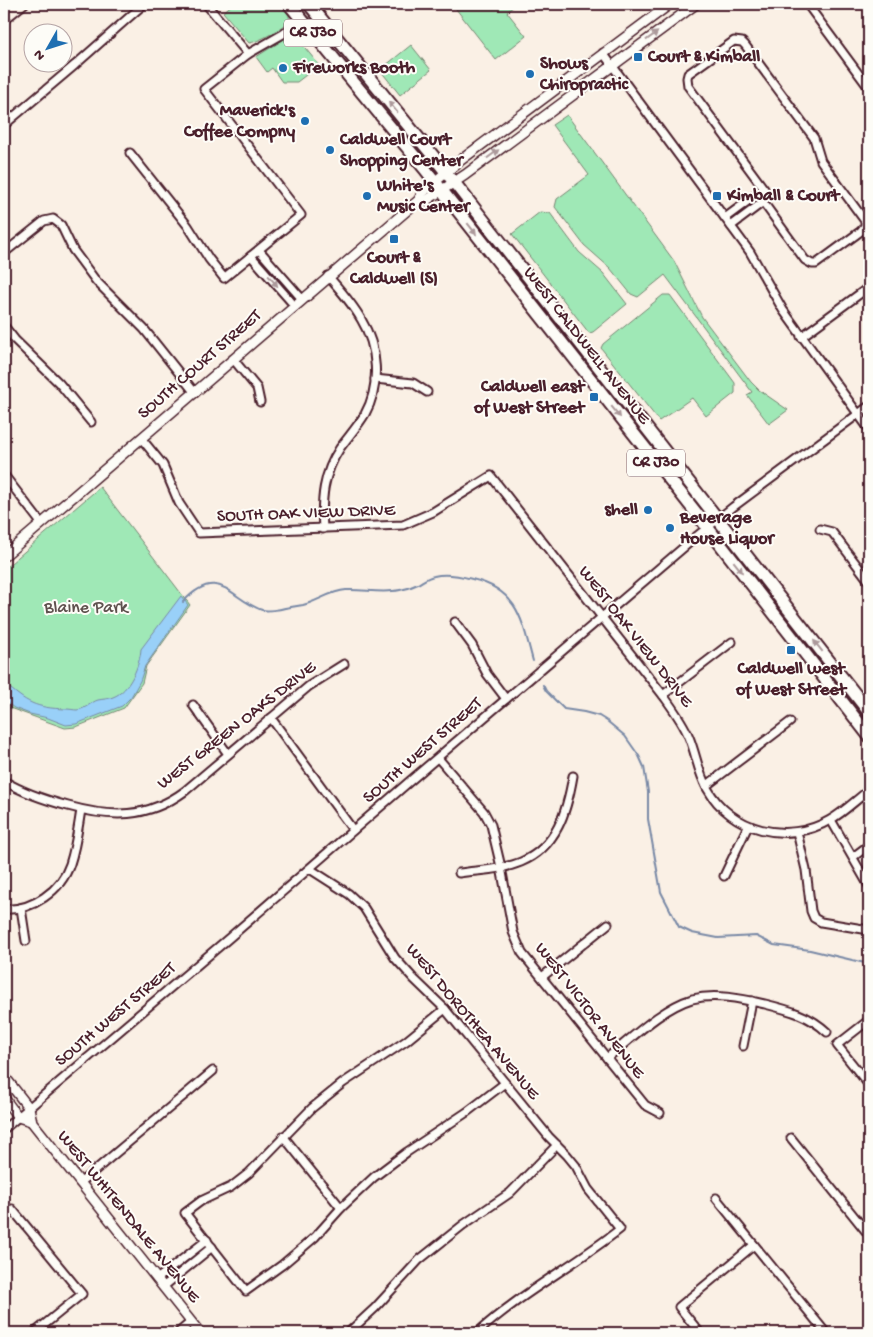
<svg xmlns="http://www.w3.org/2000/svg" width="873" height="1337" font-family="'Gochi Hand',sans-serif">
<rect width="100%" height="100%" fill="#faf0e5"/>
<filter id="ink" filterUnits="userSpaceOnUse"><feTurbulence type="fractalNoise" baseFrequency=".02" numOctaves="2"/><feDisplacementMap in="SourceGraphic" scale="10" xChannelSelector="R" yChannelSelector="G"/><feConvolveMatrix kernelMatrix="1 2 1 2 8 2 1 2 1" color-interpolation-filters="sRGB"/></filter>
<g filter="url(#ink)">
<!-- green -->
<g fill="#9fe8b6" stroke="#748470">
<path d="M233 4H279C283 8 291 14 289 20 287 27 256 43 249 43L223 12Z"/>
<path d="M462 4H516L507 12 526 36 496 60 456 9Z"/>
<path d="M297 31 303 38 301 43 319 65 297 82H282L272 68 267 72 256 57Z"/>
<path d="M411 45 431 70 400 95 380 70Z"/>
<path d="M567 115 674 261 702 317 751 382 759 390 788 410 769 424 747 395 752 392 665 275 638 297 631 294 610 268 584 245 555 207 557 199 589 175 552 125Z"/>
<path d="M540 212 550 213 579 252 603 273 627 304 593 332 589 333 512 234Z"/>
<path d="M663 295H670L735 383V393L706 416 692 398 659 421 601 348 603 344Z"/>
<path d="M100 487 190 605 146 666 142 683 124 708 76 727 65 728 4 706V569Z"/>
</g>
<!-- water -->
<path fill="#99d0f8" stroke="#7989a6" d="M181 596 188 605 145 666 140 681 131 697 122 706 76 724 66 725 48 718 30 714 14 708 4 701V683C27 703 35 708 66 709 70 709 74 710 77 710 86 709 91 702 98 700 103 699 109 699 113 697 130 691 140 664 141 649Z"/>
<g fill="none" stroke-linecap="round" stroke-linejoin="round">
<!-- stream -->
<g stroke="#7989a6" stroke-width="2">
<path d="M183 602C219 564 230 599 262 610 267 611 279 610 285 608 291 607 297 606 303 605 318 601 331 591 346 590 364 589 382 594 400 590 406 589 412 587 418 584 423 581 428 577 434 576 446 573 461 576 472 579 519 590 522 621 533 661"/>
<path d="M543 685 546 691 564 709 584 712 599 716 607 721 625 736 639 756 644 767 648 792V819L661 892 679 927 692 933 718 938 756 936 774 945 810 950 869 964"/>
</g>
<defs>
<g id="minor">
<path d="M206 4 248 54"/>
<path d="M807 4 869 88"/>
<path d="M734 41 742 42 745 45 814 138 821 161 865 221V226L861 231 816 264H812L805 260 763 202 764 189 688 86 687 78 688 74Z"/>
<path d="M603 53 750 252 783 310 869 429"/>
<path d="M4 125 75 65 144 4"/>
<path d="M130 153 188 226 209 259 224 278 301 215 204 89 248 54 283 34 302 20"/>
<path d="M725 218 764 189"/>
<path d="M731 226 763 202"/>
<path d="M259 250 302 299"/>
<path d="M4 253 44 221 53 219 61 225 73 250 96 281 144 329 195 393"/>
<path d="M251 256 294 305"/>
<path d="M4 326 15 340 59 383 91 422"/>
<path d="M801 337 869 287"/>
<path d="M233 359 257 388 260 402"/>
<path d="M375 379 413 383 427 392"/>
<path d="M141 438 163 465 179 503 199 533 403 525 433 512 491 476 663 695C673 709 683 722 689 737 696 754 698 772 707 788 731 831 787 845 830 820 844 812 856 800 869 790"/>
<path d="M4 475 41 523"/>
<path d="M323 529C321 499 323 474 340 448 348 437 358 426 365 414 381 385 378 347 361 319 352 303 340 290 328 276"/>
<path d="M820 529 832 532 869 581"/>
<path d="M455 622 472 645 487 674 506 699"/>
<path d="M663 695 732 642"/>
<path d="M193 705 228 754"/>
<path d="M271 718 353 830"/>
<path d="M438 758 484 812 491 825 501 867 513 932 522 953 645 1105 660 1113"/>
<path d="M4 781C24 793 45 800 68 806 111 818 147 819 185 791L309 686 344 664"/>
<path d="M706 786 790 722"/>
<path d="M831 820 869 886"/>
<path d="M797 832 806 870 811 911 814 918 821 922 869 930"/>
<path d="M853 857 869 845"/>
<path d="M310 869 349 894 364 908 395 958 414 979 445 1009 549 1137 567 1155 576 1166 588 1189 620 1229C573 1266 521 1293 477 1333"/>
<path d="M459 873C479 870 502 870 521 862 557 847 567 811 573 776"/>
<path d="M724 876 748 826"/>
<path d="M21 908 26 941"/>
<path d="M4 909C32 911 61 891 70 864 76 846 78 828 81 810"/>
<path d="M542 977 608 924"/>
<path d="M445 1009 406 1041 343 1083 312 1108 249 1173 231 1187 201 1201 185 1213 246 1291 282 1265 315 1237 341 1208 374 1177 407 1152 467 1112 505 1083"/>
<path d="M869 1020 837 1045 869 1085"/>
<path d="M743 1046 752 1001"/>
<path d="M607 1058C632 1038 662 1008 692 999 716 993 742 999 765 1004 789 1010 809 1015 827 1032"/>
<path d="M4 1129 229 938 410 781 697 536 733 507 869 406"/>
<path d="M283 1136 341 1208"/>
<path d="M791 1138 869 1235"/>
<path d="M80 1183 213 1071"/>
<path d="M716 1198 826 1333"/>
<path d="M12 1209 82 1294 34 1333"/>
<path d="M157 1279 207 1240"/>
<path d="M163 1287 212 1247"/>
<path d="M178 1333 191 1322"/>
<path d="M348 1333 375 1308 419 1260 463 1225 510 1193 557 1145"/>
<path d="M700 1333 679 1307 754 1245"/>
</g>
<g id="tertiary">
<path d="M419 200H427L465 175 696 4"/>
<path d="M4 556 419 200 422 193 457 163 670 4"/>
<path d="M4 1076 29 1108 32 1122 200 1333"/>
<path d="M4 1098 18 1117 31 1121"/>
</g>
<g id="primary">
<path d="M289 4 425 169 697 514 869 736"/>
<path d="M309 4 438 162 869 712"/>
</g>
</defs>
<!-- minor casing -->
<use href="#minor" stroke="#4a1f2b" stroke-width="11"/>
<!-- tertiary casing -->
<use href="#tertiary" stroke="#4a1f2b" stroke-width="12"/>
<!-- primary casing -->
<use href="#primary" stroke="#4a1f2b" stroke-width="15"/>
<!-- minor -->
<use href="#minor" stroke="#fdfcf7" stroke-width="7"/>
<!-- tertiary -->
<use href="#tertiary" stroke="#fdfcf7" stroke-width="9"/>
<!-- primary -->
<use href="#primary" stroke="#fdfcf7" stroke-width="11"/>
<!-- rail -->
<path stroke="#4a1f2b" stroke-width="2" d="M4 26 31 4"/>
</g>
<!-- one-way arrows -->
<defs><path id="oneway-solid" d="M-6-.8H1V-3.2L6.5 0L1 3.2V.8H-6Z" transform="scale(1.25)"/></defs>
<g fill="#ac999b">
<use href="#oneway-solid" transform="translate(652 36) rotate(-36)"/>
<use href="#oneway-solid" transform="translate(393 107) rotate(-129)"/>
<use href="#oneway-solid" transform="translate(493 154) rotate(-36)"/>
<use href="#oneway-solid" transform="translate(472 229) rotate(52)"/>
<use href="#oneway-solid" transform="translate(273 281) rotate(49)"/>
<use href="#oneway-solid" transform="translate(616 412) rotate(51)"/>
<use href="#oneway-solid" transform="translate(738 567) rotate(52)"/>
<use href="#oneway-solid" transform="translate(818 646) rotate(-128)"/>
</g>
</g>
<!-- markers -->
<g fill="#1f6fb2" stroke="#fdfcf7" stroke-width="2">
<rect x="633" y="52" width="10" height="10" rx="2.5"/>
<circle cx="283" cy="68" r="5"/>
<circle cx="530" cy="74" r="5"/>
<circle cx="305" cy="121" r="5"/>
<circle cx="330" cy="150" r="5"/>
<circle cx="367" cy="196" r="5"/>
<rect x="712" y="191" width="10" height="10" rx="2.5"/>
<rect x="389" y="234" width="10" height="10" rx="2.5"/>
<rect x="589" y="392" width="10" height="10" rx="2.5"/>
<circle cx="648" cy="510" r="5"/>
<circle cx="670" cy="528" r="5"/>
<rect x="786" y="645" width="10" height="10" rx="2.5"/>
</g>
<g text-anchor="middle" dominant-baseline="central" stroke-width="4" stroke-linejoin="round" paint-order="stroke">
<!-- shield labels -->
<g fill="#fdfcf7" stroke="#806168" stroke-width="1">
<rect x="284" y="19.5" width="58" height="27" rx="4"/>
<rect x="627" y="449.5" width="58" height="27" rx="4"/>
</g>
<g font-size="16" font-weight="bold" fill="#4a1f2b">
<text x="313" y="33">CR J30</text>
<text x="656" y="463">CR J30</text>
</g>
<!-- poi labels -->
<g font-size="18" font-weight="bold" fill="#4a1f2b" stroke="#fdfcf7" text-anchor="start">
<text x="648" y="57">Court &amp; Kimball</text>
<text x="540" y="64">Shows<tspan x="540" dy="21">Chiropractic</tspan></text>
<text x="293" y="68">Fireworks Booth</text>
<text x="295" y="111" text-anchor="end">Maverick's<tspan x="295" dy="21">Coffee Compny</tspan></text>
<text x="340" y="140">Caldwell Court<tspan x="340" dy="21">Shopping Center</tspan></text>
<text x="377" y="186">White's<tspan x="377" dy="21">Music Center</tspan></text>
<text x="727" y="196">Kimball &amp; Court</text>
<text x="394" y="258" text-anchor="middle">Court &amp;<tspan x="394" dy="21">Caldwell (S)</tspan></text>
<text x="584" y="387" text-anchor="end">Caldwell east<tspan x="584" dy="21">of West Street</tspan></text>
<text x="638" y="510" text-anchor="end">shell</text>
<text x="680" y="518">Beverage<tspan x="680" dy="21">House Liquor</tspan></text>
<text x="791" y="669" text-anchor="middle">Caldwell west<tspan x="791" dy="21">of West Street</tspan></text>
</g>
<!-- street labels -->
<g font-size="18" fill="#4a1f2b" stroke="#fdfcf7">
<text transform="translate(586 346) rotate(52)">WEST CALDWELL AVENUE</text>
<text transform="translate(200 365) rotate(-41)">SOUTH COURT STREET</text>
<text transform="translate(306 514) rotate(-2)">SOUTH OAK VIEW DRIVE</text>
<text transform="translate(635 637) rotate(52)">WEST OAK VIEW DRIVE</text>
<text transform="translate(237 726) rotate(-38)">WEST GREEN OAKS DRIVE</text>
<text transform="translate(423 751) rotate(-41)">SOUTH WEST STREET</text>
<text transform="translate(589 1011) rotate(52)">WEST VICTOR AVENUE</text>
<text transform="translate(116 1015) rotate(-40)">SOUTH WEST STREET</text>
<text transform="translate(472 1022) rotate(50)">WEST DOROTHEA AVENUE</text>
<text transform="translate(128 1217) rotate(51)">WEST WHITENDALE AVENUE</text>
</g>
<!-- park labels -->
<g font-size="18" fill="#5f514e" stroke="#fdfcf7">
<text x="86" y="608">Blaine Park</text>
</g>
</g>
<!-- margin -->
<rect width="873" height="1337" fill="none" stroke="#fdfcf7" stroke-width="20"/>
<rect x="10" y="10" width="853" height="1317" fill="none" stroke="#4a1f2b" stroke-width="2" filter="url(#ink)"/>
<!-- north arrow -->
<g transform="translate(48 48) rotate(231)"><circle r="24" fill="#fdfcf7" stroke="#b5a4a5"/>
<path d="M0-4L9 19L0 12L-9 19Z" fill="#1f6fb2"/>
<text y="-8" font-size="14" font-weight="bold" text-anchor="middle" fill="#4a1f2b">N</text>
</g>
</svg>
